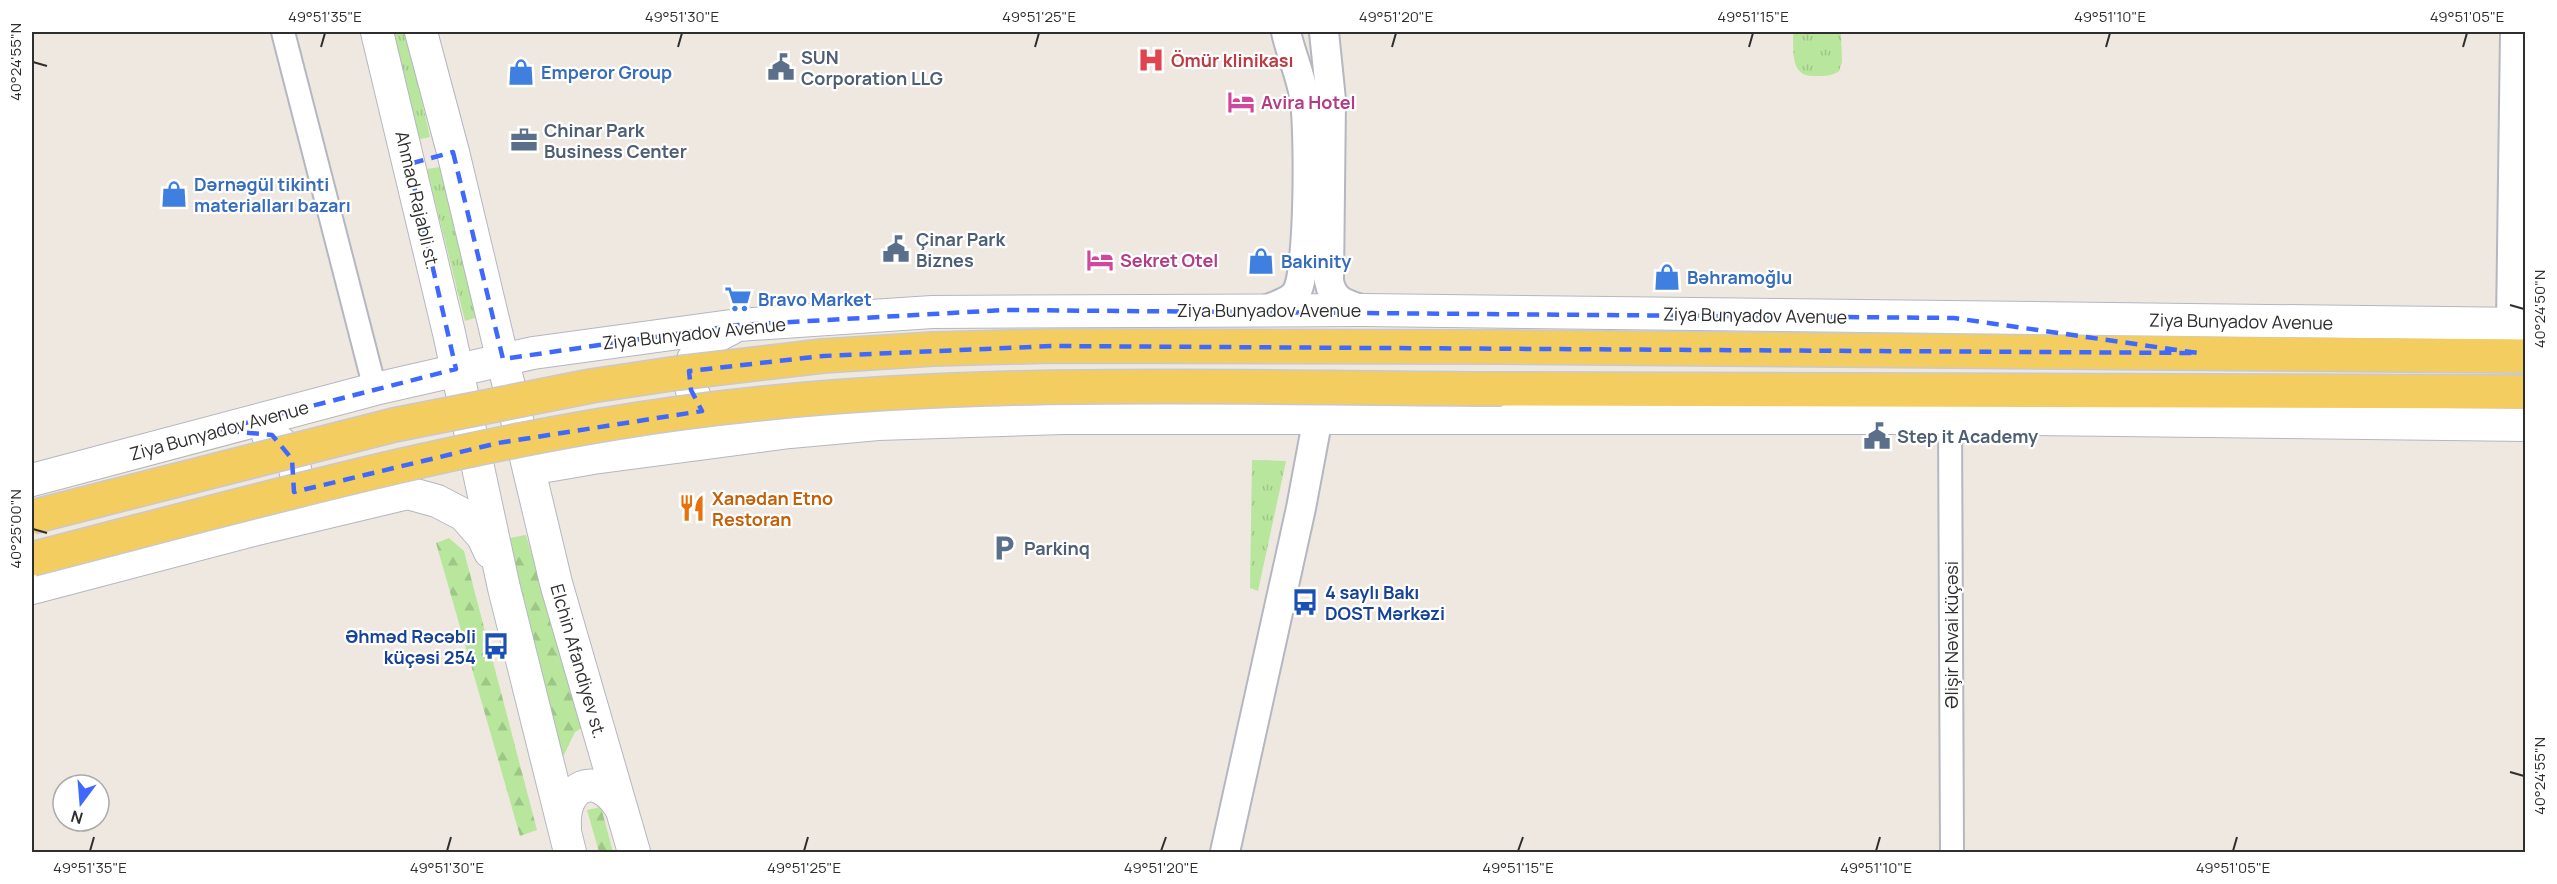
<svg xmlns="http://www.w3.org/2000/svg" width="2557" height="884" font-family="Manrope,sans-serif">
<defs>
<pattern id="grass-tufts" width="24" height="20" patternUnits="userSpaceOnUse" patternTransform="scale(1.5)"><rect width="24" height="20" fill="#b8e69c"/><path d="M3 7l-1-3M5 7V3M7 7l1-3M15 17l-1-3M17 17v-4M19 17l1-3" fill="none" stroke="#9ec687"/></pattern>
<pattern id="forest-firs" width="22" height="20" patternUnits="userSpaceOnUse" patternTransform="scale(1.5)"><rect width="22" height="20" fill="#b8e69c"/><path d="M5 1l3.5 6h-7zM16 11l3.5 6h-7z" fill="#9ec687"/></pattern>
</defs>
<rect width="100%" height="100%" fill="#efe8e0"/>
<!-- grass -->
<g fill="url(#grass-tufts)">
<path d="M391 32H406L430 137 416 140Z"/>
<path d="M1793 32H1841L1842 62 1839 71C1832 76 1825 76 1816 76 1789 78 1794 50 1793 32Z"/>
<path d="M440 167 478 317 465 321 427 169Z"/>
<path d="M1252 460 1286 461 1258 591 1250 588Z"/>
</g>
<!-- forest -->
<g fill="url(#forest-firs)">
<path d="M526 535 584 727 575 732 562 759 509 538Z"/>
<path d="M449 538 464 551 537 830 520 836 436 543Z"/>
<path d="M601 807 613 852H599L587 810Z"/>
</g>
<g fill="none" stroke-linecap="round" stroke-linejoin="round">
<defs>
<g id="minor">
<path d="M283 32 375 389"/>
<path d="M1950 418 1952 852"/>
</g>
<g id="tertiary">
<path d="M1324 32 1331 100 1329 281C1333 302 1346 304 1364 310"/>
<path d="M1265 310C1275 306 1290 302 1296 293 1310 274 1309 130 1305 102 1302 78 1291 55 1286 32"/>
<path d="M2511 324 2515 32"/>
<path d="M1225 852 1301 508 1318 417"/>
</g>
<g id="secondary">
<path d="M377 32 449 333 504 588 570 852"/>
<path d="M421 32 453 152 556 583 634 852"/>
<path d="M721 425C695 410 677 375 700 349 708 339 721 334 732 328"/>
<path d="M268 435C287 442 300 468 295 488 293 498 285 505 279 512"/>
<path d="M529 469 593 458 790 432 878 424 1063 418H1950L2526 425"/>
<path d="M32 480 375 389 533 353 738 325 932 312 1364 310 2526 324"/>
<path d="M32 588 253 530 408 493 437 501 464 515 483 537 490 552"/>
<path d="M565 828C562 785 596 769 620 807"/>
</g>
<g id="primary">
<path d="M1501 347 2526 356"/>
<path d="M1502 389 2526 392"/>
</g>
</defs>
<!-- minor casing -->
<use href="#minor" stroke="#b4b7c1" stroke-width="26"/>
<!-- tertiary casing -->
<use href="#tertiary" stroke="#b4b7c1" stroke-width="32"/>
<!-- secondary casing -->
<use href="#secondary" stroke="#b4b7c1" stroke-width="34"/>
<!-- primary casing -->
<use href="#primary" stroke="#c9c9c9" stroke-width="36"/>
<!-- minor -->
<use href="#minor" stroke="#fff" stroke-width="22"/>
<!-- tertiary -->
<use href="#tertiary" stroke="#fff" stroke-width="28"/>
<!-- secondary -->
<use href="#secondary" stroke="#fff" stroke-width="32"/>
<!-- primary -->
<use href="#primary" stroke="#f4cd60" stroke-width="33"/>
<defs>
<g id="primary-bridge">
<path d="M32 517 394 425 591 386 678 373 823 356 933 349 1052 346 1501 347"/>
<path d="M32 559C246 504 460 443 680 413 952 376 1229 388 1502 389"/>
</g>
</defs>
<!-- primary-bridge casing -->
<use href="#primary-bridge" stroke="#c9c9c9" stroke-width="36" stroke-linecap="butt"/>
<!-- primary-bridge -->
<use href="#primary-bridge" stroke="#f4cd60" stroke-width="33"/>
</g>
<!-- marked area -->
<path fill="none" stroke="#3f68fe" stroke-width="4.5" stroke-dasharray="12 8" stroke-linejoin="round" d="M453 152 503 359 738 325 1005 310 1954 318 2198 353 1052 346 823 356 689 371 691 390 702 411 498 443 294 492 292 459 272 435 218 430 456 369 409 164Z"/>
<!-- ticks -->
<path fill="none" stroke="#2e2e2e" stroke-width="2" d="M321 47 325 33M678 47 682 33M1035 47 1039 33M1392 47 1396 33M1749 47 1753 33M2106 47 2110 33M2463 47 2467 33M33 62 47 66M2510 305 2524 309M33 529 47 533M2510 772 2524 776M90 851 94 837M447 851 451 837M804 851 808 837M1161 851 1166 837M1518 851 1523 837M1876 851 1880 837M2233 851 2237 837"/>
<!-- icons -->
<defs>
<symbol id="hospital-bare" viewBox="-9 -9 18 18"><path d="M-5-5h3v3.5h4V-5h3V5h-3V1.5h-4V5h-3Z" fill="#e0444e" stroke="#fff" stroke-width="2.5" paint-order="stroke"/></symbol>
<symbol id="civic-bare" viewBox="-9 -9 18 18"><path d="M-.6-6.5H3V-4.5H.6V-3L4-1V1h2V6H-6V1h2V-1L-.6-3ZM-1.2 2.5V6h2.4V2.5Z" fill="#5c6f8a" stroke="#fff" stroke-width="2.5" paint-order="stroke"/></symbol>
<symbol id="shop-bare" viewBox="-9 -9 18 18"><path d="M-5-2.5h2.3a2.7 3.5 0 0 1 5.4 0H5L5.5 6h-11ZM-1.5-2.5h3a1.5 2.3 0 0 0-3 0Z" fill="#3f7fe0" stroke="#fff" stroke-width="2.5" paint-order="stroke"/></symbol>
<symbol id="hotel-bare" viewBox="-9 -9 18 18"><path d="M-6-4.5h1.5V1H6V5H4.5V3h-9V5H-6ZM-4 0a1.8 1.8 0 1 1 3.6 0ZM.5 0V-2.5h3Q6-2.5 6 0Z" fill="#d1479c" stroke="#fff" stroke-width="2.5" paint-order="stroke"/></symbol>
<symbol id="office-bare" viewBox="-9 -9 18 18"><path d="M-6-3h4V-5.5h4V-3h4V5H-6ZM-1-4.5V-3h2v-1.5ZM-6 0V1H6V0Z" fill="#5c6f8a" stroke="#fff" stroke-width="2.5" paint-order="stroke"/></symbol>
<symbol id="supermarket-bare" viewBox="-9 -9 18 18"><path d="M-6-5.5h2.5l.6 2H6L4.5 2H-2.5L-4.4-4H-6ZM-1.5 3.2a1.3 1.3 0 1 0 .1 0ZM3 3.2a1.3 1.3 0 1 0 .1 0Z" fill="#3f7fe0" stroke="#fff" stroke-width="2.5" paint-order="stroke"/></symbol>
<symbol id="restaurant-bare" viewBox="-9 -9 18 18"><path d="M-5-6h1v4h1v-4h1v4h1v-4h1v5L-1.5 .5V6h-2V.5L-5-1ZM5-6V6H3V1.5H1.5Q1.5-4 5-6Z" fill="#e8710a" stroke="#fff" stroke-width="2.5" paint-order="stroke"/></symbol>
<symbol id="parking-bare" viewBox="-9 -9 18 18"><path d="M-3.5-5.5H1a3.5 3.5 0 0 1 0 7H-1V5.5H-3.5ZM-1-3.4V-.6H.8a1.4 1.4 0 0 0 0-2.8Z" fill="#5c6f8a" stroke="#fff" stroke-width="2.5" paint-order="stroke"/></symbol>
<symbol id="bus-bare" viewBox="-9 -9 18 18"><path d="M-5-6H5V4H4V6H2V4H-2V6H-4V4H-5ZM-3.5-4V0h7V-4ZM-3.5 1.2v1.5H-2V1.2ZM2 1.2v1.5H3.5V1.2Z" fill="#1a4fb4" stroke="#fff" stroke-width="2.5" paint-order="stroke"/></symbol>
</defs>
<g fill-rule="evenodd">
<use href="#hospital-bare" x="1132" y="41" width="38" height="38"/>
<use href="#civic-bare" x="762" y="48" width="38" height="38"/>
<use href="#shop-bare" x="502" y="53" width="38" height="38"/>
<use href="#hotel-bare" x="1222" y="83" width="38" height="38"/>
<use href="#office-bare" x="505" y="121" width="38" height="38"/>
<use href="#shop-bare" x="155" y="175" width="38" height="38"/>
<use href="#civic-bare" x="877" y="230" width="38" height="38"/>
<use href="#hotel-bare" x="1081" y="241" width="38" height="38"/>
<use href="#shop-bare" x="1242" y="242" width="38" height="38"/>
<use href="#shop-bare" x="1648" y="258" width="38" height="38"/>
<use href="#supermarket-bare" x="719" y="280" width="38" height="38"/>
<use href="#civic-bare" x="1858" y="417" width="38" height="38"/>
<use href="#restaurant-bare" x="673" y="489" width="38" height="38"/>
<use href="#parking-bare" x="985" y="529" width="38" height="38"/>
<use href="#bus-bare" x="1286" y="583" width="38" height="38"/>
<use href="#bus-bare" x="477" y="627" width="38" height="38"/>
</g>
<g text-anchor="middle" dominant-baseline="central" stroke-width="4.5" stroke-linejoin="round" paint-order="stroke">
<!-- service labels -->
<g font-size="18" font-weight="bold" fill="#4e5e75" stroke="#fff" text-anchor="start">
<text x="801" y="57">SUN<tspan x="801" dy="21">Corporation LLG</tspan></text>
<text x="544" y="130">Chinar Park<tspan x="544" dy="21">Business Center</tspan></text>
<text x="916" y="239">Çinar Park<tspan x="916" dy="21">Biznes</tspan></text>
<text x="1897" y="436">Step it Academy</text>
<text x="1024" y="548">Parkinq</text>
</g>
<!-- health labels -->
<g font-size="18" font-weight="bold" fill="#be3a42" stroke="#fff" text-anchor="start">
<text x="1171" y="60">Ömür klinikası</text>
</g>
<!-- shop labels -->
<g font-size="18" font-weight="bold" fill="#366cbe" stroke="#fff" text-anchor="start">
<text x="541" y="72">Emperor Group</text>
<text x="194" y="184">Dərnəgül tikinti<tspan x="194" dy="21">materialları bazarı</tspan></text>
<text x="1281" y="261">Bakinity</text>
<text x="1687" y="277">Bəhramoğlu</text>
<text x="758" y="299">Bravo Market</text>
</g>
<!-- hotel labels -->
<g font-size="18" font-weight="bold" fill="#b23c85" stroke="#fff" text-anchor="start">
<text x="1261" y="102">Avira Hotel</text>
<text x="1120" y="260">Sekret Otel</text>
</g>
<!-- street labels -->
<g font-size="18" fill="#2e2e2e" stroke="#fff">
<text transform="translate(418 200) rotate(77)">Ahmad Rajabli st.</text>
<text x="1269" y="310">Ziya Bunyadov Avenue</text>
<text transform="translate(1755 315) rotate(1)">Ziya Bunyadov Avenue</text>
<text transform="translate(2241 321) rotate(1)">Ziya Bunyadov Avenue</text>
<text transform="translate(694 333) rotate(-6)">Ziya Bunyadov Avenue</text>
<text transform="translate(219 430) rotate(-15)">Ziya Bunyadov Avenue</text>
<text transform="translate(1951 635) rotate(-90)">Əlişir Nəvai küçəsi</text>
<text transform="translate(579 661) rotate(74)">Elchin Afandiyev st.</text>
</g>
<!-- food labels -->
<g font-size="18" font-weight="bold" fill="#c56008" stroke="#fff" text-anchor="start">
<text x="712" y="498">Xanədan Etno<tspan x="712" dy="21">Restoran</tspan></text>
</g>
<!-- transit labels -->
<g font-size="18" font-weight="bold" fill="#164399" stroke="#fff" text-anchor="start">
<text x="1325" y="592">4 saylı Bakı<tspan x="1325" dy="21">DOST Mərkəzi</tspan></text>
<text x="476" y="636" text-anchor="end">Əhməd Rəcəbli<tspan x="476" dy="21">küçəsi 254</tspan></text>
</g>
</g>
<!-- border -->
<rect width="2557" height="884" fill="none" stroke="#ffffff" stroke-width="66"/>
<!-- north arrow -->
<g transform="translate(81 803) rotate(196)"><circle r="28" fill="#ffffff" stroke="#ababab" stroke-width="1.5"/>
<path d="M0-4.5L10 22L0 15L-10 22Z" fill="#3f68fe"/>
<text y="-9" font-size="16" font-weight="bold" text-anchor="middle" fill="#2e2e2e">N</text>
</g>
<rect x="33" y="33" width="2491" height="818" fill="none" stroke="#2e2e2e" stroke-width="2"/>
<g font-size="15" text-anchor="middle" fill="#2e2e2e">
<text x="325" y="22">49°51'35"E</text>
<text x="682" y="22">49°51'30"E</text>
<text x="1039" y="22">49°51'25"E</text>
<text x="1396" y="22">49°51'20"E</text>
<text x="1753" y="22">49°51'15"E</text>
<text x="2110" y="22">49°51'10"E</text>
<text x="2467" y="22">49°51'05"E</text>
<text transform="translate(16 62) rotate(-90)" y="5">40°24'55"N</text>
<text transform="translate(2540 309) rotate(-90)" y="5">40°24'50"N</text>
<text transform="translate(16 529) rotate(-90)" y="5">40°25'00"N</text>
<text transform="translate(2540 776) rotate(-90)" y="5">40°24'55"N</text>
<text x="90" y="873">49°51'35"E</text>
<text x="447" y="873">49°51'30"E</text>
<text x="804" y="873">49°51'25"E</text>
<text x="1161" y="873">49°51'20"E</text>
<text x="1518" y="873">49°51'15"E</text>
<text x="1876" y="873">49°51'10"E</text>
<text x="2233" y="873">49°51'05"E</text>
</g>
</svg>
